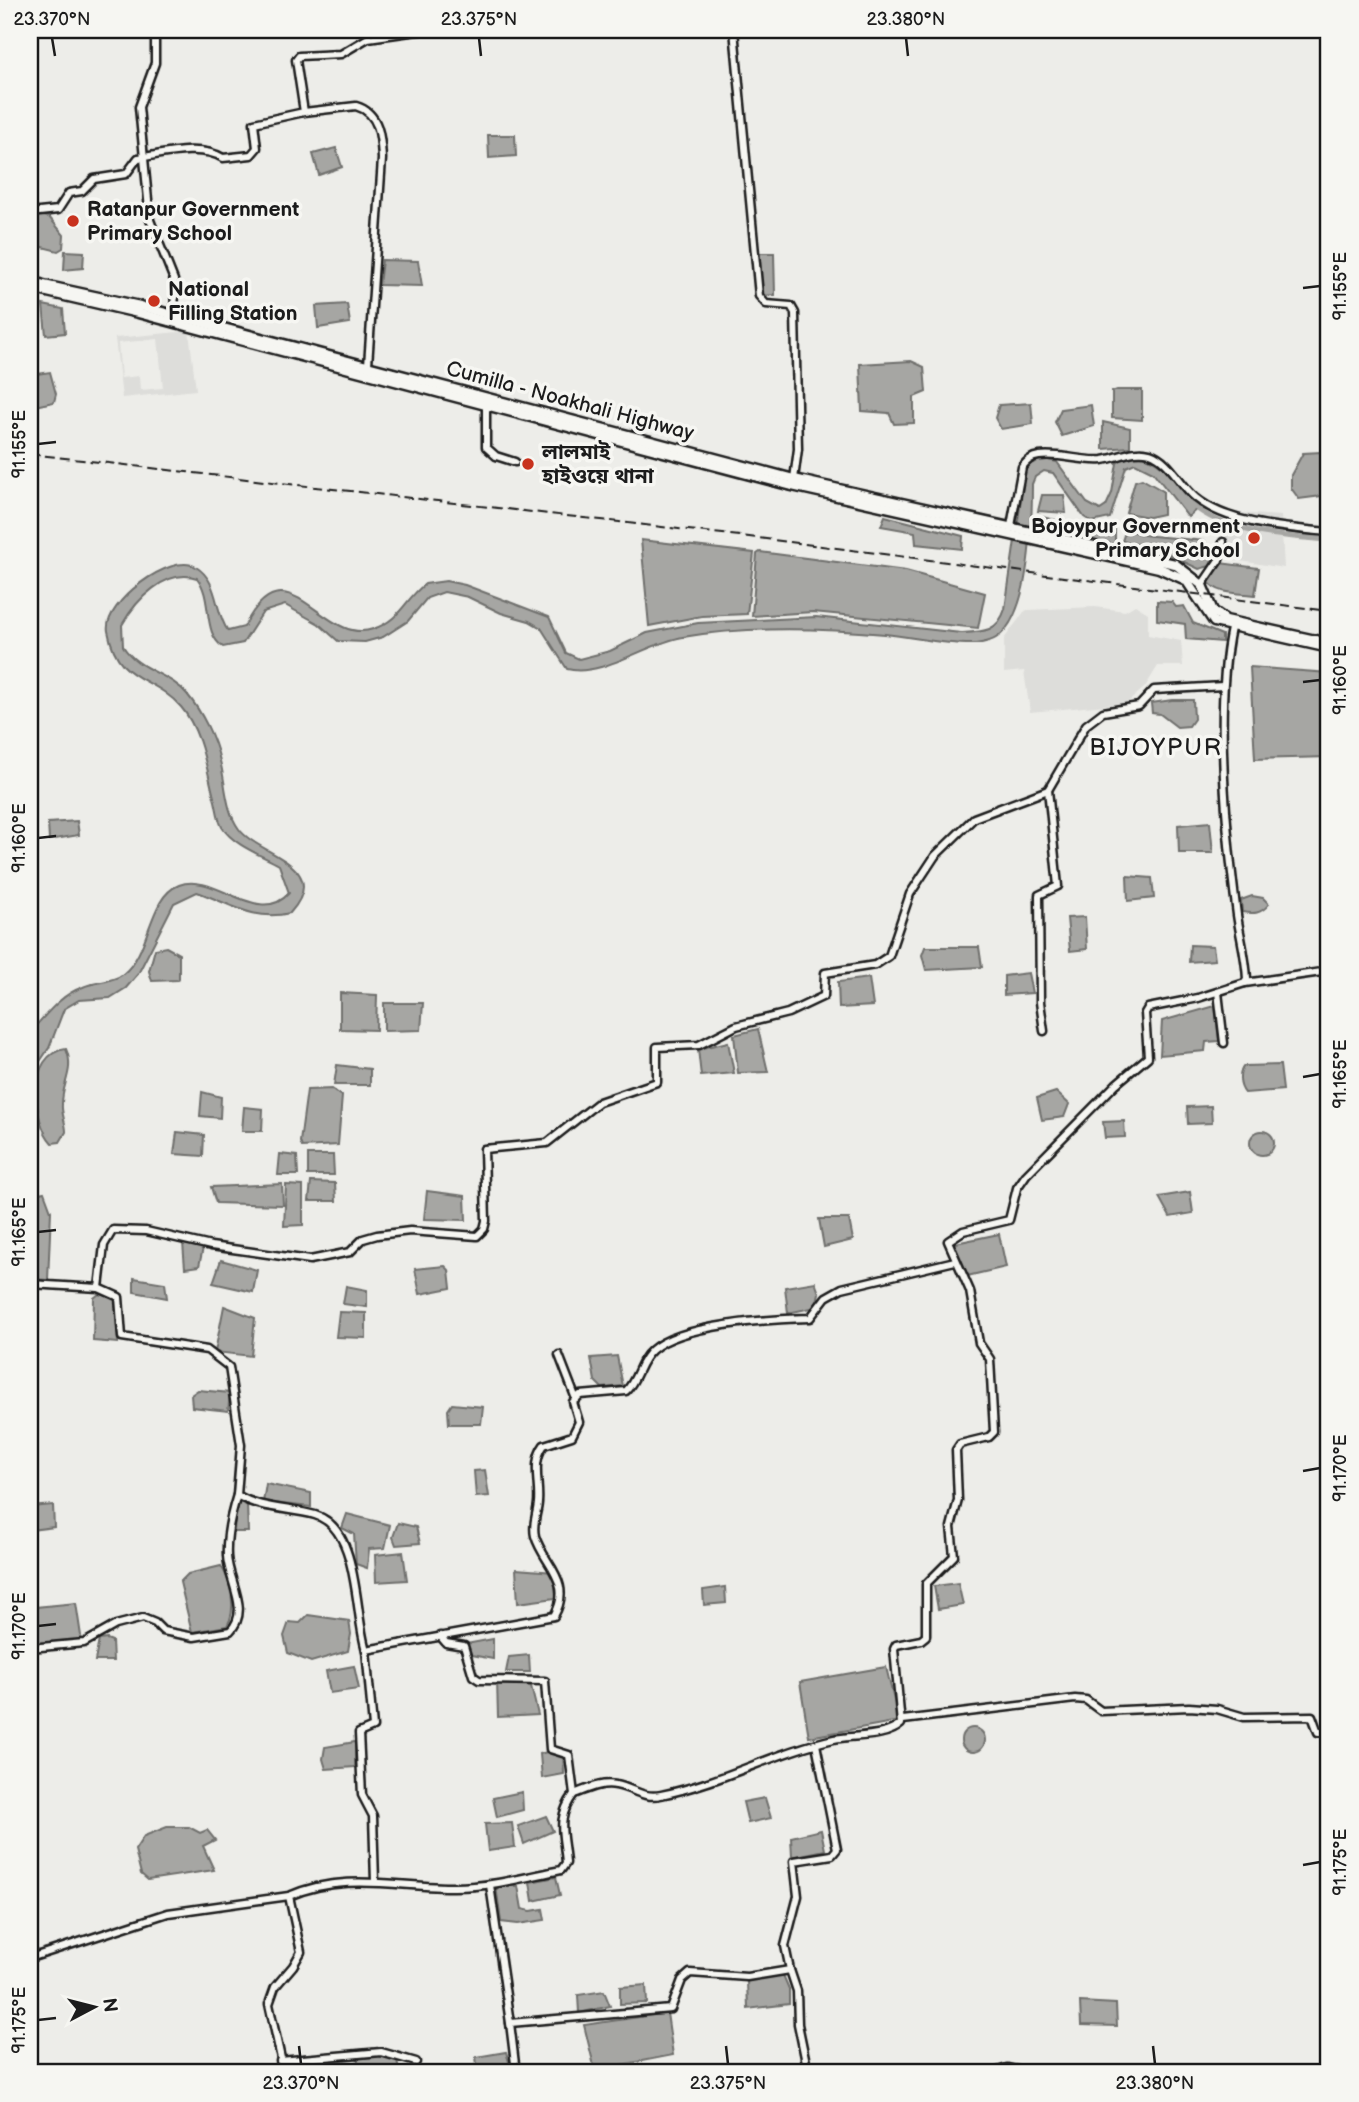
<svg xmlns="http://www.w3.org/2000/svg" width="1359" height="2102" font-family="'Balsamiq Sans','Noto Sans Bengali',sans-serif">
<rect width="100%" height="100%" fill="#edede9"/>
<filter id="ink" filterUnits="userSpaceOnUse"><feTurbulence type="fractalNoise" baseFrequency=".0143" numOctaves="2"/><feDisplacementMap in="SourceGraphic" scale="14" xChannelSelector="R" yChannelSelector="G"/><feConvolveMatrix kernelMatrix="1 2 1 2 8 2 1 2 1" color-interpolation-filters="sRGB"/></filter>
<g filter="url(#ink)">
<!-- built -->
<g fill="#ddddda" fill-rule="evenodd">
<path d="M189 331 196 390 122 398 115 338ZM158 339 163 388 140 390 139 376 121 378 118 343Z"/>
<path d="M1223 512 1281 516 1284 568 1228 559Z"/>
<path d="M1135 605 1148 613V635L1181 641 1183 666H1158L1145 687 1127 703 1030 712 1024 671 1004 673V639L1024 612 1027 610 1095 607 1125 611Z"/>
</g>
<!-- water -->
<g fill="#a6a6a3" stroke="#6f6f6d" stroke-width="2">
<path d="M488 135H515L516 156 489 158Z"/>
<path d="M336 148 342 167 319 175 313 154Z"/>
<path d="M30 214 49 217 64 235 63 248 58 251 30 244Z"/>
<path d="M65 251 84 252 83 268 64 270Z"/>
<path d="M757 253H774L775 295 760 296Z"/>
<path d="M382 260 418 261 422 286 379 285Z"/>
<path d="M347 304 350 323 318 328 316 306Z"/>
<path d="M43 305 63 309 65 333 46 335Z"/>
<path d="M911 361 924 367 926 392 914 397V423L894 424 889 413 862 411 860 364Z"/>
<path d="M50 372 56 394 54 402 30 407V375Z"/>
<path d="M1117 390H1142V420L1112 418V392Z"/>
<path d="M1031 403 1033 424 1001 429 995 418 999 405Z"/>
<path d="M1091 405 1094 426 1062 436 1055 422 1061 409Z"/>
<path d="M1103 422 1130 428V447L1103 449Z"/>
<path d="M1321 452 1329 454V495L1299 499 1291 488V475L1303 453Z"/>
<path d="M1138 455C1166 460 1180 488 1201 505L1188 517 1153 472 1135 463 1126 467 1110 518 1092 522 1084 517 1053 473 1044 471 1035 477 1032 484C1032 521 1031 616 996 638 990 642 982 643 975 644 945 645 915 637 885 634 820 628 749 626 683 637 647 643 601 678 567 669L541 628 529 621 501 613 468 597 444 592 427 598 408 621 383 637 365 642 338 641 319 624 285 605 263 612 243 643 223 647C202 633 213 598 197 578 166 568 136 600 122 625L123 646C138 671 170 673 187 694 202 712 215 738 220 761 226 783 225 810 239 829 258 855 333 865 290 913 254 922 229 903 197 892L174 903 138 974 126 988 110 998 79 1000 64 1009 49 1048 30 1076 31 1031C47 1014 60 995 83 987 94 982 114 982 123 974 151 952 148 897 179 885 214 871 259 928 289 893L279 865C261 855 233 845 222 827 218 820 217 809 215 801 207 772 202 731 181 707 152 674 118 684 108 631 103 604 171 551 196 567 219 581 214 611 228 631L244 627C287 541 322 647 373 629 401 620 404 600 425 584L446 581 465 585 549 617 566 653 579 659 610 651 647 633 698 623 816 617 961 633C983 632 998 632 1005 609L1025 472C1030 457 1043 458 1057 462L1087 503 1100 510 1106 506 1112 493 1117 463 1125 457Z"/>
<path d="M1142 479 1163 491V514L1149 517 1126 513 1135 481Z"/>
<path d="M1042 495H1064L1066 513 1038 511Z"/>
<path d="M885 516 963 536 962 549 916 544 915 532 881 526Z"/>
<path d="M1042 517 1068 523 1077 536H1091L1095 526 1115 529V551L1040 528Z"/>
<path d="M1126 529 1143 535 1205 541 1213 557 1210 566 1199 569 1157 549 1122 541Z"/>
<path d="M641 540 754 553 747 614 702 616 649 626Z"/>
<path d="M760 552 906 571 985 593 978 628 813 612 752 616 757 554Z"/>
<path d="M1220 563 1259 568 1255 595C1240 593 1217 595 1208 581Z"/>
<path d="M1157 601 1172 602 1176 607 1184 606 1193 623 1222 635V642L1186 639 1185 624 1157 620Z"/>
<path d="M1250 667 1329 673V757L1255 759Z"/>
<path d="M1172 700H1193L1194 719 1189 726 1177 727 1160 714 1152 713 1151 703Z"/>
<path d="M77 821 79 835 49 840 48 823Z"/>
<path d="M1210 822 1213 853H1179L1178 825Z"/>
<path d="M1127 876 1152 878 1154 898 1128 901Z"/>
<path d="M1252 896 1263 898 1269 904C1261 914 1254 914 1242 912L1241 900Z"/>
<path d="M1085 917 1087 949 1070 951 1067 918Z"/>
<path d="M1190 945 1213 946 1215 960 1189 962Z"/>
<path d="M166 947 179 954V978L178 980 152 981 149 971 155 949Z"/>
<path d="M925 947H979L982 967 926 970 922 955Z"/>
<path d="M1028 973 1032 993 1004 995V976Z"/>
<path d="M869 978 873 1006 839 1008 838 982Z"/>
<path d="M340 993 377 995 376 1030 340 1029Z"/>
<path d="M384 1003H423L421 1030 384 1031Z"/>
<path d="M1215 1006 1219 1041 1206 1042 1205 1051 1160 1055 1162 1021Z"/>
<path d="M758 1029 768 1072 738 1073 734 1035Z"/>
<path d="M728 1042 734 1073 701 1076 698 1049Z"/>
<path d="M66 1049C75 1070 62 1083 62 1104 61 1113 66 1123 66 1132L60 1142 52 1143C32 1122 26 1053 66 1049Z"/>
<path d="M337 1065 370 1069V1085H334Z"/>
<path d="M1280 1065 1283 1090 1245 1093C1239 1086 1238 1073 1244 1066Z"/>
<path d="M332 1089 342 1096 338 1145 302 1147 300 1142 307 1090Z"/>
<path d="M202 1092 221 1097 220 1118 200 1116Z"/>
<path d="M1056 1092 1069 1104 1064 1117 1042 1120 1037 1098Z"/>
<path d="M1211 1106 1212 1123 1188 1124 1187 1107Z"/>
<path d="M244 1107 263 1109 262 1131H242Z"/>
<path d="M30 1108C34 1131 45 1165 30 1186Z"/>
<path d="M1124 1121 1125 1137 1105 1138 1103 1122Z"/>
<circle cx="1262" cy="1143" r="12"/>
<path d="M177 1132 204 1135 203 1156 174 1154Z"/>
<path d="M280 1154 297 1156 298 1175H278Z"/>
<path d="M308 1155H333L334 1175H308Z"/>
<path d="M311 1182 335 1183 336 1201H309Z"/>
<path d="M282 1184 283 1205 216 1203 211 1187Z"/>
<path d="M286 1185 303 1186V1225L284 1226Z"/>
<path d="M427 1191 465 1196 466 1220 424 1219Z"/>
<path d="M44 1192 51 1211 48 1280 30 1279V1195Z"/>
<path d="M1190 1192 1193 1213 1170 1217 1159 1197Z"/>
<path d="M819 1219H849L853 1240 824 1247Z"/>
<path d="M999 1234 1006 1267 967 1276 951 1244Z"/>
<path d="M183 1243 203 1248 199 1266 185 1268Z"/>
<path d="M221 1260 257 1270 253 1292 213 1283Z"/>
<path d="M445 1266 449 1270 451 1288 420 1294 415 1269Z"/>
<path d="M134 1278 165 1283 167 1298 134 1292Z"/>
<path d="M815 1282 819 1293 816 1307 788 1313 785 1287Z"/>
<path d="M346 1286 367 1290V1307L343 1304Z"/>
<path d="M99 1294 116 1298 118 1343 93 1341 94 1298Z"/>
<path d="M224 1306 255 1318 251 1356 215 1352Z"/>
<path d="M339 1312 366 1313V1338L336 1337Z"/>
<path d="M617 1356 623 1386 602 1388 595 1381 591 1358Z"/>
<path d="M198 1390 230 1393 228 1411 192 1407 191 1395Z"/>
<path d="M452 1404 483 1407 481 1424H449L448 1410Z"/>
<path d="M485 1470 489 1496 476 1497 474 1471Z"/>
<path d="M266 1484 311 1493V1507L263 1502Z"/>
<path d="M236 1501 247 1504 248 1532H234Z"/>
<path d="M53 1505 54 1527 30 1530V1507Z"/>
<path d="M347 1514 390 1525 385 1548 369 1549 367 1568 356 1564 354 1534 342 1528Z"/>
<path d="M398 1523 416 1527 420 1543 396 1545 393 1537Z"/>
<path d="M403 1552 407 1580 376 1582 375 1555Z"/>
<path d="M221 1566C231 1581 237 1610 227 1626L192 1632 180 1582 188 1574Z"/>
<path d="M516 1569 554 1572 556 1598 518 1603Z"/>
<path d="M958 1583 963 1605 938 1609 934 1586Z"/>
<path d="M725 1587 726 1603 704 1605 703 1590Z"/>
<path d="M76 1603 81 1636 79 1641 37 1644 36 1607Z"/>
<path d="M308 1615 349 1621 351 1634 348 1651 311 1662 288 1653 284 1636 289 1622 300 1623Z"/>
<path d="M107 1639 112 1641 113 1661H95L99 1640Z"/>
<path d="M493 1639V1659L466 1654V1644Z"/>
<path d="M529 1655 530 1672H506L509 1657Z"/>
<path d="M354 1666 359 1689 330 1693 326 1671Z"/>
<path d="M886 1667 899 1721 809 1737 800 1682Z"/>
<path d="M497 1679 531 1686 538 1715 498 1717Z"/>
<circle cx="973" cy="1740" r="12"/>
<path d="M355 1742V1767L326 1769 323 1759 325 1747Z"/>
<path d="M553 1750 563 1753 564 1774 542 1778 540 1754Z"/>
<path d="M522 1792 523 1810 497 1817 493 1798Z"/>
<path d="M765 1798 771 1818 748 1823 743 1802Z"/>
<path d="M546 1816 553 1831 524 1844 518 1826Z"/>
<path d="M512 1823 515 1847 488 1851 485 1824Z"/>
<path d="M167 1827H189L200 1833 207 1830 215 1840 203 1846 214 1870 148 1880 141 1874 135 1850 144 1836Z"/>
<path d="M821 1830 825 1850 792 1857 791 1837Z"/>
<path d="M556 1877 560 1895 533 1901 530 1882Z"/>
<path d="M496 1886H518L522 1909 531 1911 543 1909 545 1920 518 1924 501 1922Z"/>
<path d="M783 1975 789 1989V2004L748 2009 747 1981Z"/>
<path d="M646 1985 647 2003 620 2004V1987Z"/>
<path d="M604 1991 610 2006 579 2013 578 1995Z"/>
<path d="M1080 2002 1116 2004 1117 2026 1081 2025Z"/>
<path d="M667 2013 673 2055 595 2070 584 2025Z"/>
<path d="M506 2052 512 2072H478L476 2057Z"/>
<path d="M372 2053 397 2059 399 2072H360L357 2057Z"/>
</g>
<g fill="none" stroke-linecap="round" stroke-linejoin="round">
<!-- canal -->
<path stroke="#a6a6a3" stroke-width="5" d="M1192 505C1229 535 1284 536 1329 540"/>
<defs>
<g id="minor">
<path d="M155 30V63L139 107 150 220 174 280 175 316"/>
<path d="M734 30 759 296 766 304 791 306 795 313 798 449 794 479"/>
<path d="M304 112 356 106C380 113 381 138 382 159L368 365"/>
<path d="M30 213 58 210 69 193 82 191 94 179 126 174 138 158C164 154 200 144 223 158L251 155 257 148 254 123 304 112 296 60 299 56 341 54 368 38 425 30"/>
<path d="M486 403V447L496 456 515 462"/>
<path d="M1011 526 1022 467C1027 461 1031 457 1039 456 1060 453 1082 462 1103 460 1118 458 1134 448 1150 453 1170 460 1180 485 1196 498 1229 525 1288 528 1329 532"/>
<path d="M1202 585 1219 560 1223 542"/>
<path d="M1245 983 1329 971"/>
<path d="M1218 992 1224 1043"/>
<path d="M1044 1031 1040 1002 1039 895 1058 886 1048 790"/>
<path d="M30 1284 99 1288 119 1297 122 1337 207 1350 229 1367 241 1445 237 1495C259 1509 290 1508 315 1515 360 1528 354 1613 366 1650L554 1616C574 1581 543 1564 535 1536 532 1523 537 1515 538 1503 540 1483 531 1463 544 1445L572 1436 579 1422 573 1402 580 1395 626 1391C638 1379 639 1361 652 1350 681 1324 772 1319 810 1318L826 1297 842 1288 955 1261"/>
<path d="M99 1288 104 1245 113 1230 146 1231 211 1246 310 1260 350 1252 363 1239 377 1235 410 1231 477 1236 484 1229 486 1221 484 1149 547 1143 599 1102 657 1082V1047L699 1045 736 1026 788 1013 824 996 825 973 875 965 889 956 910 894 935 856 974 818 1048 790 1086 725 1103 712 1139 706 1154 690 1223 686"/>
<path d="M559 1355 576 1399"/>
<path d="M30 1648 84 1643 116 1625 143 1618 155 1623 163 1631 194 1637 230 1631C251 1611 228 1580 227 1556 226 1537 231 1514 237 1495"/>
<path d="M366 1650 373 1727 359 1733 362 1795 373 1816 375 1882"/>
<path d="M903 1720 1075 1699 1086 1700 1101 1711 1189 1707 1217 1709 1244 1717 1312 1716 1318 1732H1329"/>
<path d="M574 1794C588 1789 601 1782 616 1785 633 1788 643 1799 661 1795 721 1783 775 1752 834 1739 854 1735 886 1738 901 1724L894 1649 896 1645 921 1640 926 1636V1584L954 1556 951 1527 958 1500 956 1450 960 1444 989 1437 994 1432 990 1359 979 1343 970 1291 948 1241 963 1231 1009 1220 1017 1188 1026 1175 1116 1084 1148 1057 1145 1013 1148 1008 1198 998 1245 983 1247 979C1246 957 1240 936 1237 915 1226 831 1214 711 1231 628"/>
<path d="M490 1885 510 2023 671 2009 682 1980 690 1973 747 1977 790 1970 797 1991 798 2024 808 2072"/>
<path d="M30 1958 168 1913 289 1896"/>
<path d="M790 1970 785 1946 798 1896 794 1861 832 1855 837 1849 816 1744"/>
<path d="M510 2023 516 2072"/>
<path d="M280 2061 381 2052 416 2062"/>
<path d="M284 2072 269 2004 275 1987 293 1966 301 1952 289 1896C343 1872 398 1887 454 1887 491 1887 526 1877 561 1870L566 1863C564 1834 555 1820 574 1794L569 1755 550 1749 545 1681 479 1680 473 1676 464 1646 446 1643 440 1636"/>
<path d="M846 2072H852"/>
<path d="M995 2072 1007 2068 1026 2072"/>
</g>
<g id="major">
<path d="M30 282 140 306 794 479 1175 564 1202 585 1213 611 1226 620 1329 643"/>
<path d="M30 288 138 313 792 486 1159 568 1186 580 1214 622 1329 648"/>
</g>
<path id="highway" d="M37 290 39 284"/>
</defs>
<!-- minor casing -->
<use href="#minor" stroke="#1c1c1c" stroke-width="11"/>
<!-- major casing -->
<use href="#major" stroke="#1c1c1c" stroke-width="13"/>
<!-- highway casing -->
<use href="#highway" stroke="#1c1c1c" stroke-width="15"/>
<!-- minor -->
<use href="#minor" stroke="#f6f6f2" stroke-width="6"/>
<!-- major -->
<use href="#major" stroke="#f6f6f2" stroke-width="8"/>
<!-- highway -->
<use href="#highway" stroke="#f6f6f2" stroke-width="10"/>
<!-- rail -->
<path stroke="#1c1c1c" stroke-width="2" stroke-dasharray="10 5" stroke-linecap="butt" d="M30 454 766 539 1329 611"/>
</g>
</g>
<!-- ticks -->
<path fill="none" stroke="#1c1c1c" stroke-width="2.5" d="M52 38 55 56M479 38 481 56M906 38 908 56M1303 288 1320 286M38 444 56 442M1303 682 1320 680M38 838 56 836M1303 1077 1320 1074M38 1232 56 1230M1303 1471 1320 1468M38 1626 56 1624M1303 1865 1320 1862M38 2020 56 2018M299 2046 301 2064M726 2046 728 2064M1153 2046 1155 2064"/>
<!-- markers -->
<g fill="#c8321e" stroke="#f6f6f2" stroke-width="2.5">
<circle cx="73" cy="221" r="7"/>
<circle cx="154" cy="301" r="7"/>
<circle cx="528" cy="464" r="7"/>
<circle cx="1254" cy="538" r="7"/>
</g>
<g text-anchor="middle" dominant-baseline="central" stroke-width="7" stroke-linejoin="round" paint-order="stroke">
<!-- poi labels -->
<g font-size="21" font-weight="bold" fill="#1c1c1c" stroke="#f6f6f2" text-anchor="start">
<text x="87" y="209">Ratanpur Government<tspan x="87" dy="24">Primary School</tspan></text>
<text x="168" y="289">National<tspan x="168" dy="24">Filling Station</tspan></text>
<text x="542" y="452">লালমাই<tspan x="542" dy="24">হাইওয়ে থানা</tspan></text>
<text x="1240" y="526" text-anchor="end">Bojoypur Government<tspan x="1240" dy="24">Primary School</tspan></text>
</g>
<!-- street labels -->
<g font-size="21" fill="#1c1c1c" stroke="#f6f6f2">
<text transform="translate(570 401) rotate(15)">Cumilla - Noakhali Highway</text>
</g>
<!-- quarter labels -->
<g font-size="24" letter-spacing="2" fill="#1c1c1c" stroke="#f6f6f2">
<text x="1156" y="747">BIJOYPUR</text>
</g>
</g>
<!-- margin -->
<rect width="1359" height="2102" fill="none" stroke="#f6f6f2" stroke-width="77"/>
<!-- north arrow -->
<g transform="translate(94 2007) rotate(83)" stroke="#f6f6f2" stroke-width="5" paint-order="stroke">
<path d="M0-5L12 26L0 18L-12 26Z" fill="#1c1c1c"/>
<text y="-10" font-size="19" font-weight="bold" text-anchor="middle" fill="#1c1c1c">N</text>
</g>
<rect x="38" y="38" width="1282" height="2026" fill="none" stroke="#1c1c1c" stroke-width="2.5"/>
<g font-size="18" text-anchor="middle" fill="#1c1c1c">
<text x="52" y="25">23.370°N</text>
<text x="479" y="25">23.375°N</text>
<text x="906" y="25">23.380°N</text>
<text transform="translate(1340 286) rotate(-90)" y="6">91.155°E</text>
<text transform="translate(19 444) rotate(-90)" y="6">91.155°E</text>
<text transform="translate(1340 680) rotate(-90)" y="6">91.160°E</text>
<text transform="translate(19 838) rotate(-90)" y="6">91.160°E</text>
<text transform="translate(1340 1074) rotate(-90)" y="6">91.165°E</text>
<text transform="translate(19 1232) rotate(-90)" y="6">91.165°E</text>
<text transform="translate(1340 1468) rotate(-90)" y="6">91.170°E</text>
<text transform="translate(19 1626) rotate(-90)" y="6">91.170°E</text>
<text transform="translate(1340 1862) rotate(-90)" y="6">91.175°E</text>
<text transform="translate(19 2020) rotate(-90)" y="6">91.175°E</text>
<text x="301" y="2089">23.370°N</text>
<text x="728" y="2089">23.375°N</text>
<text x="1155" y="2089">23.380°N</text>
</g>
</svg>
